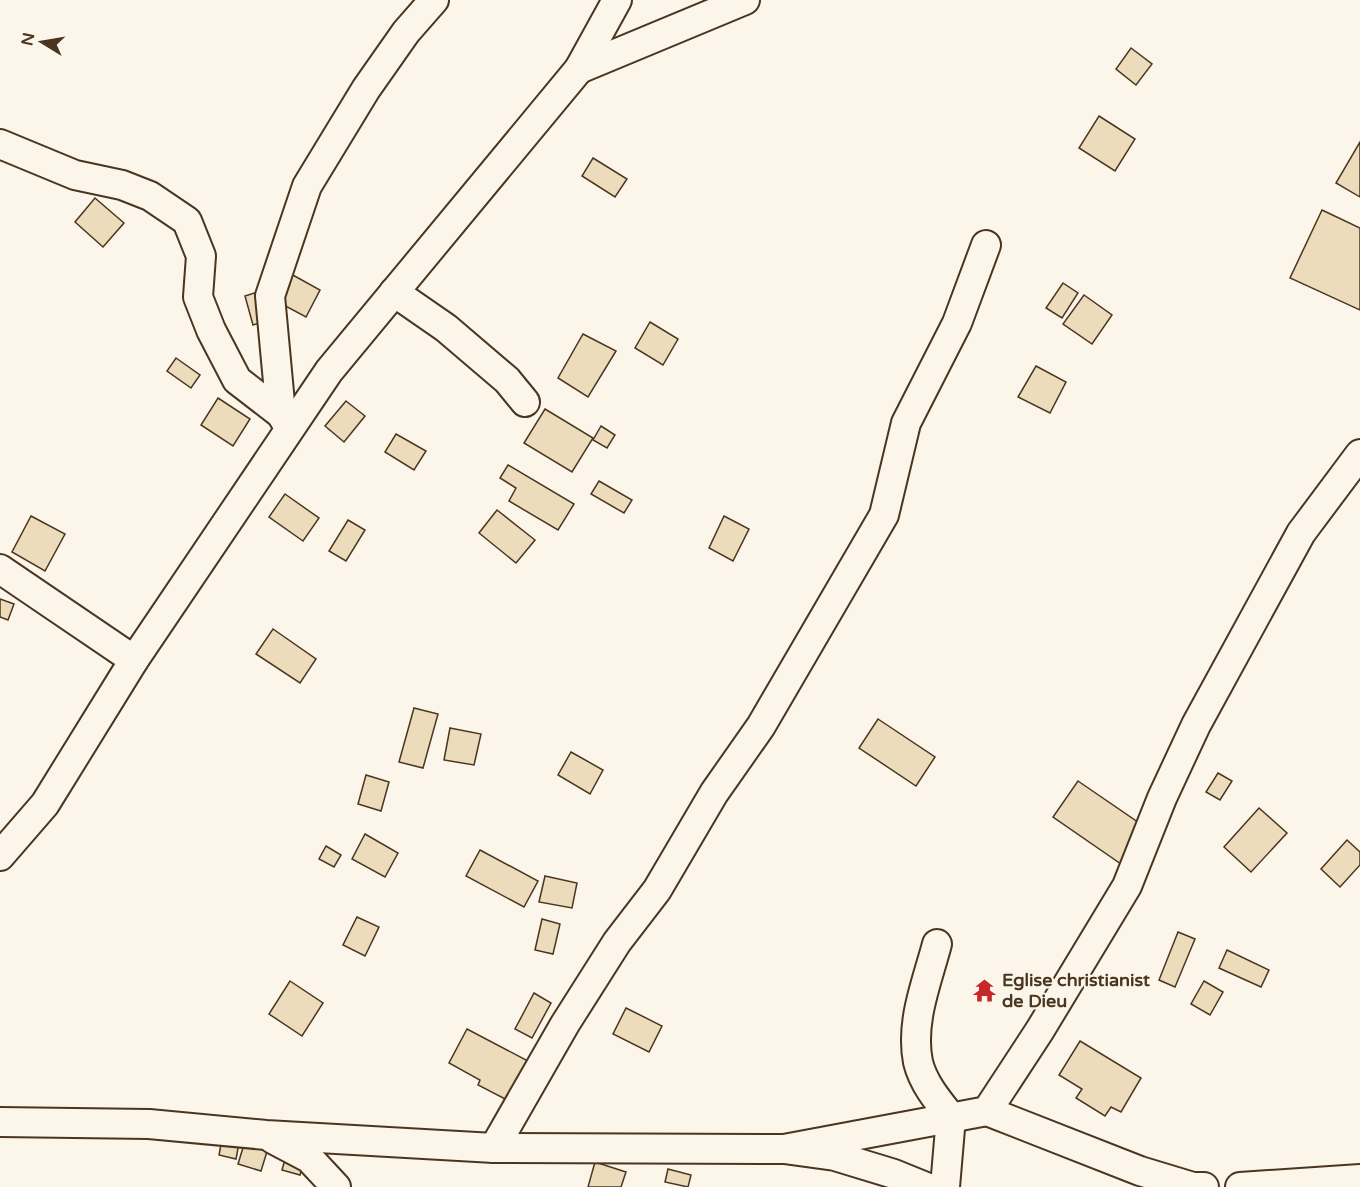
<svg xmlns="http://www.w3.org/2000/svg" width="1360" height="1187" font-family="'Varela Round',sans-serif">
<rect width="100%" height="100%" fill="#fbf6e9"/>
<!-- building -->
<g fill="#ecdcbc" stroke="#4a3520" stroke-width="1.5">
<path d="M1131 48 1152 64 1136 85 1116 69Z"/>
<path d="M1099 116 1135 139 1115 171 1079 148Z"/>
<path d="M1360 142V197L1336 183Z"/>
<path d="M593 158 627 179 615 197 582 176Z"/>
<path d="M95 198 124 223 103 247 75 222Z"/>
<path d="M1322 210 1360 228V310L1290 278Z"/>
<path d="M291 274 320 290 306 317 276 301Z"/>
<path d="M1063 283 1078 293 1062 318 1046 308Z"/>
<path d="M261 291 269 320 253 325 245 296Z"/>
<path d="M1084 295 1112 315 1092 344 1063 324Z"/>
<path d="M650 322 678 339 663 365 635 348Z"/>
<path d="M583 334 616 351 588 397 558 378Z"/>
<path d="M176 358 200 375 191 388 167 371Z"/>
<path d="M1036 366 1066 382 1050 413 1018 397Z"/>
<path d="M218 398 250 419 233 446 201 425Z"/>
<path d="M346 401 365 416 344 442 325 426Z"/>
<path d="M545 409 593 438 572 472 524 443Z"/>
<path d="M601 426 615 435 607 448 593 440Z"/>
<path d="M396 434 426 451 414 470 385 452Z"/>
<path d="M508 465 574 504 558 530 509 501 516 488 500 478Z"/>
<path d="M599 481 632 500 624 513 591 494Z"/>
<path d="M285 494 319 518 303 541 269 517Z"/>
<path d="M497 510 535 540 516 563 479 533Z"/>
<path d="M31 516 65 534 45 571 12 552Z"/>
<path d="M724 516 749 529 733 561 709 548Z"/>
<path d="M348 520 365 530 346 561 329 551Z"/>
<path d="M0 599 14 604 8 620 0 617Z"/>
<path d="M273 629 316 659 300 683 256 654Z"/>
<path d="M414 708 438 714 423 768 399 762Z"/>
<path d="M878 719 935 757 916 786 859 748Z"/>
<path d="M450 728 481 734 474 765 444 760Z"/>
<path d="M571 752 603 770 590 794 558 775Z"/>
<path d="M1218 773 1232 781 1220 800 1206 792Z"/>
<path d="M366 775 389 782 381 811 358 804Z"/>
<path d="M1078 781 1145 827 1121 864 1053 817Z"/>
<path d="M1259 808 1287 833 1251 872 1224 847Z"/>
<path d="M365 834 398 853 385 877 352 859Z"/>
<path d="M1347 840 1360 852V865L1340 887 1321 869Z"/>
<path d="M326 846 341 855 334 867 319 859Z"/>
<path d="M480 850 538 881 524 907 466 876Z"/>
<path d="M545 876 577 883 572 908 539 902Z"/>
<path d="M357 917 379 927 365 956 343 945Z"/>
<path d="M542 919 560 924 553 954 535 950Z"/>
<path d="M1178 932 1195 939 1175 987 1159 980Z"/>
<path d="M1227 950 1269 970 1261 987 1219 968Z"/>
<path d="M290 981 323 1003 302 1036 269 1014Z"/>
<path d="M1204 981 1223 992 1210 1015 1191 1004Z"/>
<path d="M534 993 551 1003 532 1038 515 1029Z"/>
<path d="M626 1008 662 1026 649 1052 613 1034Z"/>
<path d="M467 1029 528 1061 507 1100 478 1085 480 1080 449 1063Z"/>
<path d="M1080 1041 1141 1078 1121 1112 1111 1107 1105 1116 1076 1098 1082 1089 1059 1075Z"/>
<path d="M246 1138 269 1145 261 1171 238 1164Z"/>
<path d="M222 1139 239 1143 236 1159 219 1155Z"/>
<path d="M286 1156 304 1161 300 1175 282 1170Z"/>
<path d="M595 1162 626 1172 621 1187H588Z"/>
<path d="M668 1169 691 1175 688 1187 665 1182Z"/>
</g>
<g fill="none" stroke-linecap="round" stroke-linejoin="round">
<defs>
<g id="minor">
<path d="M579 69 745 0"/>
<path d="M0 144 75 175 122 185 150 196 187 221 201 256 198 297 211 330 237 380 281 414 287 424"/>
<path d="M394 292 446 328 507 380 525 402"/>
<path d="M281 414 270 296 307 186 366 89 406 32 434 0"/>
<path d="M0 569 134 660"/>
<path d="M0 856 45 804 134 660 329 371 579 69 617 0"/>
<path d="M937 944C927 982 910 1022 918 1062 923 1083 938 1101 951 1117L945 1187"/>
<path d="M987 1111 1140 1171 1193 1187H1204"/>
<path d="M0 1122 149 1124 266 1135 494 1148 784 1149 835 1156 894 1174 926 1187"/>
<path d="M273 1139 309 1158 336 1187"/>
<path d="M494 1148 565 1024 617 942 657 890 714 793 761 726 884 515 906 423 957 323 986 245"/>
<path d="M784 1149 987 1111 1040 1030 1127 886 1162 798 1196 725 1301 533 1360 454"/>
<path d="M1240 1187 1360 1179"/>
</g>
</defs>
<!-- minor casing -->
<use href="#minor" stroke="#4a3520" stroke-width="32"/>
<!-- minor -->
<use href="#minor" stroke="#fbf6e9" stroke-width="28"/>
</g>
<!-- icons -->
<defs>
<symbol id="temple-bare" viewBox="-9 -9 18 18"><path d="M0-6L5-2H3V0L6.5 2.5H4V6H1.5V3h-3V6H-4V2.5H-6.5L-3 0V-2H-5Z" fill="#c62828" stroke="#fbf6e9" stroke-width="2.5" paint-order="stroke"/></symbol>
</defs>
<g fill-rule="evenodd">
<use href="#temple-bare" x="968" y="974" width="33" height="33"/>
</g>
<g text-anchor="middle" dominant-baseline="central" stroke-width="4.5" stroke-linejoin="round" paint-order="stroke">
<!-- poi labels -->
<g font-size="18" font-weight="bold" fill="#4a3520" stroke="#fbf6e9" text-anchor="start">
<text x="1002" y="980">Eglise christianist<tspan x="1002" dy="21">de Dieu</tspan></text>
</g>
</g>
<!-- north arrow -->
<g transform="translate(42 42) rotate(281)" stroke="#fbf6e9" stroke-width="4.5" paint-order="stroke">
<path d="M0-4.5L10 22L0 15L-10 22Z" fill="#4a3520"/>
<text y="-9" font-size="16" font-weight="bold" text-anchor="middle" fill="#4a3520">N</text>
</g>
</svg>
